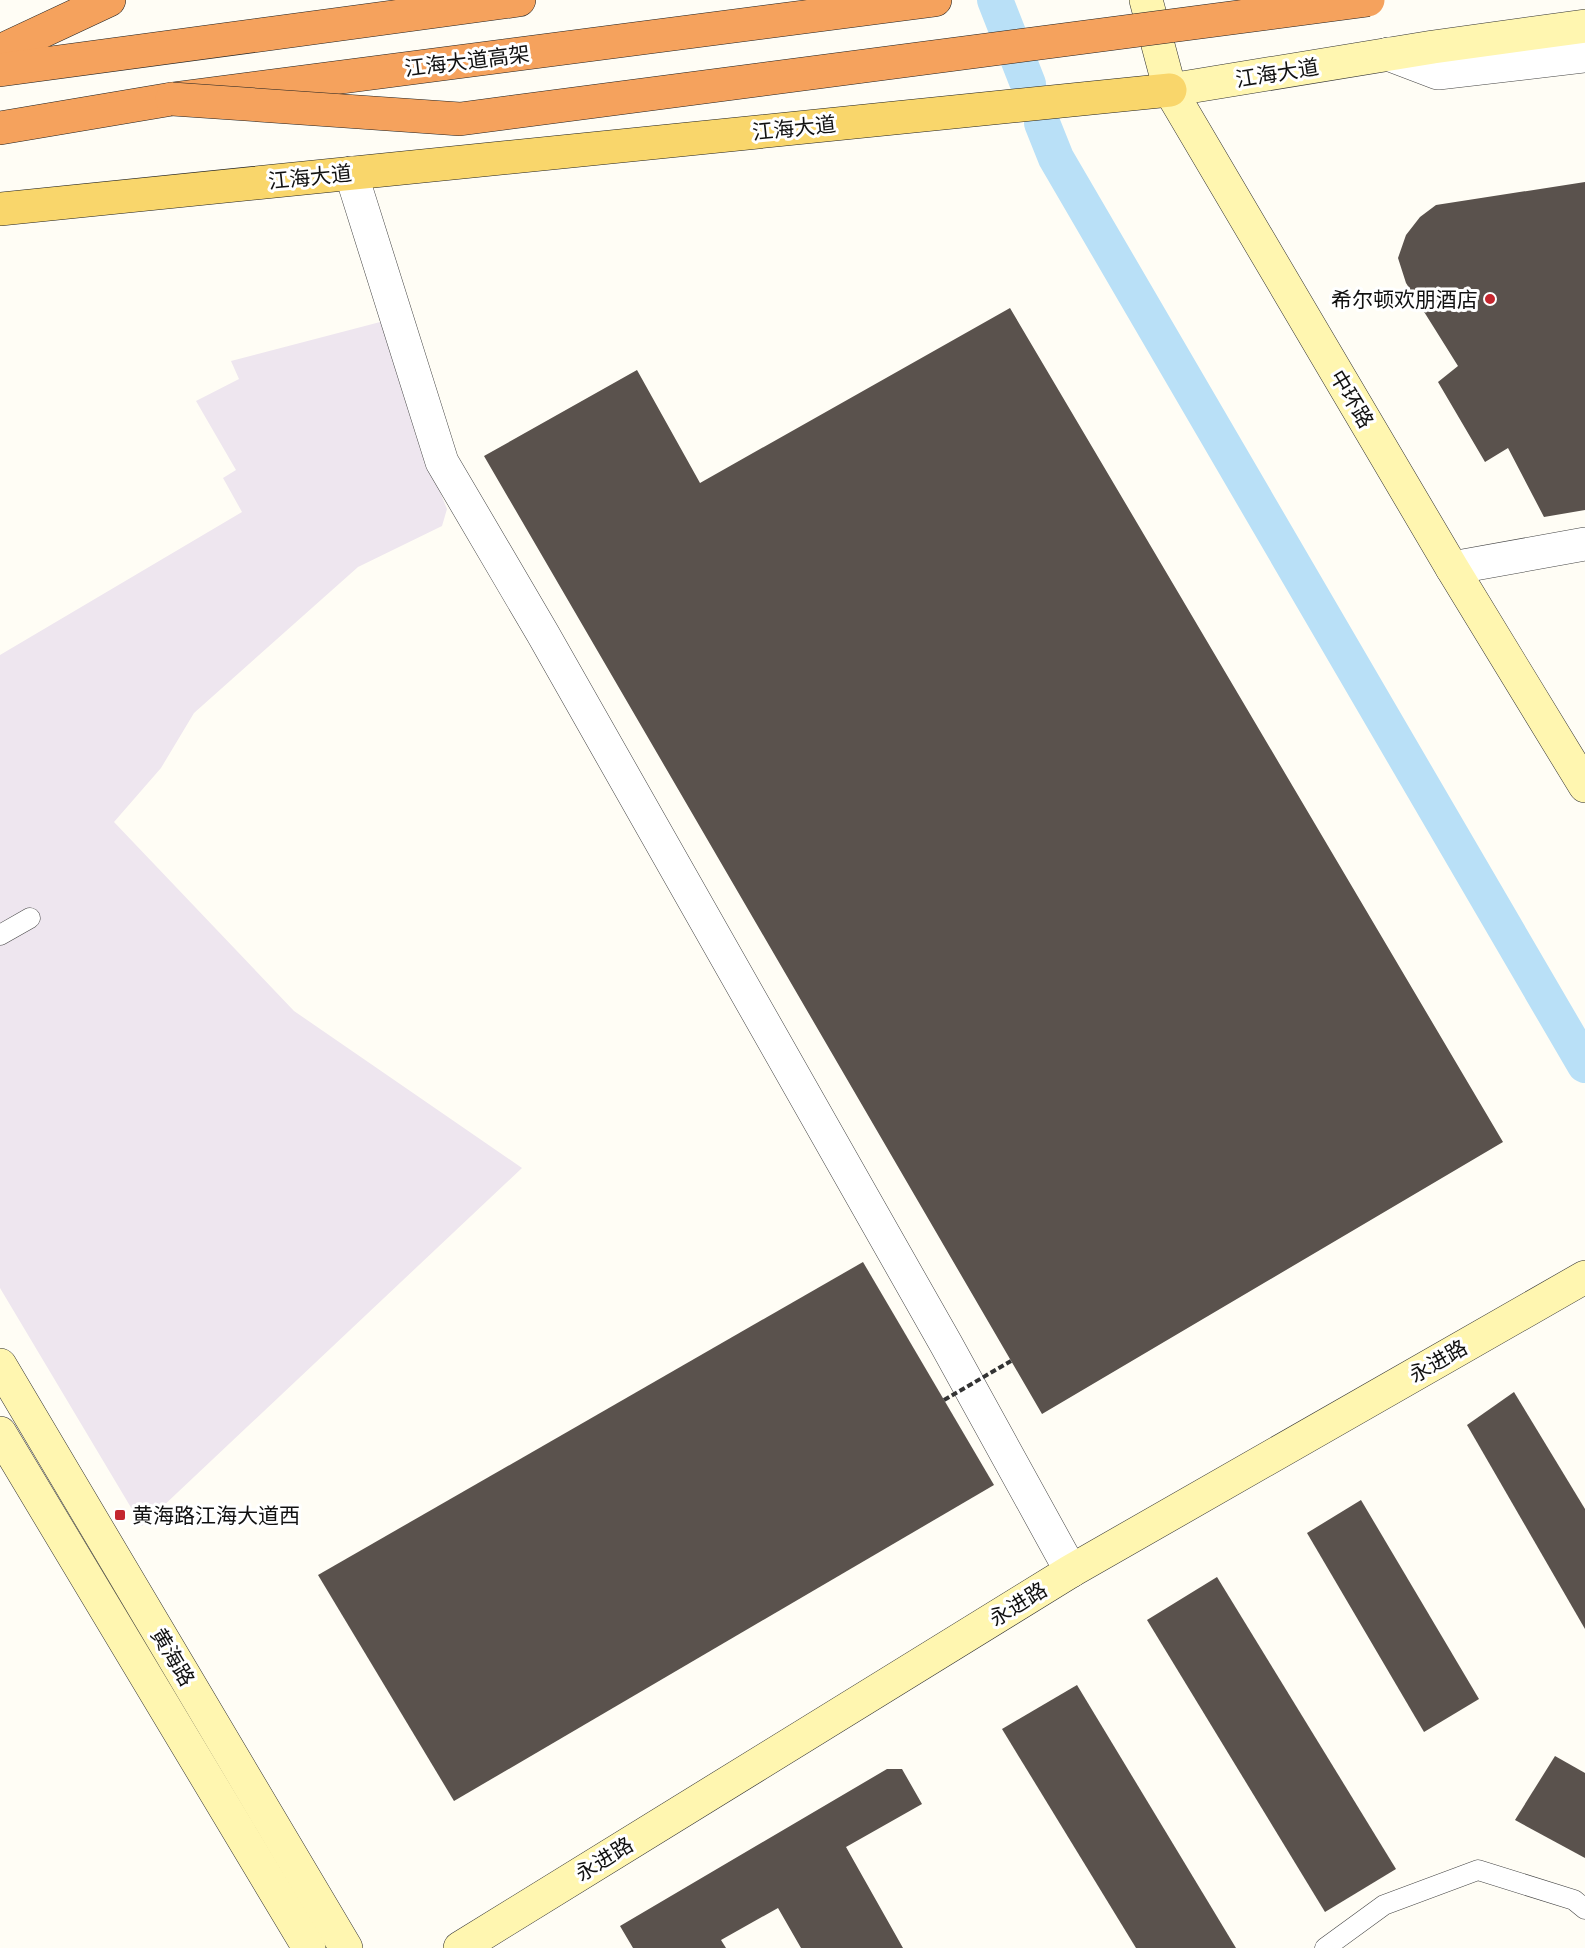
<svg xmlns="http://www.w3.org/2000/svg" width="1585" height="1948" font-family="'Source Serif 4','Noto Sans SC',serif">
<rect width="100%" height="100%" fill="#fffdf5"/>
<!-- industrial -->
<path fill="#eee6ef" d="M384 321 426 458 447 509 442 526 358 567 194 713 161 768 114 822 294 1011 522 1168 142 1526 0 1288V655L242 512 223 478 236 470 196 401 239 379 231 361Z"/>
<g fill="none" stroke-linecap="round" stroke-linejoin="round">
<!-- canal -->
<g stroke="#b9e0f7" stroke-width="36">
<path d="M995 0 1028 84"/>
<path d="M1042 123 1056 158 1585 1065"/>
</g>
</g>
<!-- building -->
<g fill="#5a524d">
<path d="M1585 182V510L1544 517 1508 448 1485 462 1438 382 1458 366 1406 283 1398 258 1406 235 1420 217 1436 205Z"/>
<path d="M1010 308 1503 1142 1042 1414 484 456 637 370 700 483Z"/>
<path d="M863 1262 994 1485 454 1801 318 1575Z"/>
<path d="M1514 1392 1585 1509V1629L1467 1425Z"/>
<path d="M1361 1500 1479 1699 1424 1732 1307 1533Z"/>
<path d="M1217 1577 1396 1869 1325 1912 1147 1620Z"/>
<path d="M1077 1685 1236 1948H1136L1002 1729Z"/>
<path d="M1555 1756 1585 1773V1858L1515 1820Z"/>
<path d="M887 1769H902L922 1804 846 1847 903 1948H801L778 1908 721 1940 726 1948H633L620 1926Z"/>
</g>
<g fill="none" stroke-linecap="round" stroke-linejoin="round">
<defs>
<g id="lane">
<path d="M0 935 30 918"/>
<path d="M1325 1948 1384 1905 1478 1870 1574 1900 1585 1909"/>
</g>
<g id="street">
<path d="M1388 54 1438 73 1585 56"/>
<path d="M351 173 442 462 543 634 946 1344 1071 1571"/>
<path d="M1452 568 1585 544"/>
</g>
<g id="secondary">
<path d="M1146 0 1170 90 1452 568 1585 786"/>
<path d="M1170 90 1433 47 1585 26"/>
<path d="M0 1365 346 1948"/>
<path d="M0 1433 309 1948"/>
<path d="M460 1948 1071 1571 1585 1277"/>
</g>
<path id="primary" d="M0 209 1170 90"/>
<g id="highway">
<path d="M0 51 109 0"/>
<path d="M0 70 519 0"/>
<path d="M0 128 172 99 935 0"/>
</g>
</defs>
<!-- lane casing -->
<use href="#lane" stroke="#444" stroke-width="21"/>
<!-- street casing -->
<use href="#street" stroke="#444" stroke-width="34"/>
<!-- secondary casing -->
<use href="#secondary" stroke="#333" stroke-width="34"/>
<!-- primary casing -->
<use href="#primary" stroke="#222" stroke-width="34"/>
<!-- highway casing -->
<use href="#highway" stroke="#222" stroke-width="34"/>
<!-- lane -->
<use href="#lane" stroke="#fff" stroke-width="20"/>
<!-- street -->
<use href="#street" stroke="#fff" stroke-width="33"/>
<!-- secondary -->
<use href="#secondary" stroke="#fff6b0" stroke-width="33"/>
<!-- primary -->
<use href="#primary" stroke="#f9d66b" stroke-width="33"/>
<!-- highway -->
<use href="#highway" stroke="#f5a25d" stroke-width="33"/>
<defs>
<path id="highway-bridge" d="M172 99 460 119 1368 0"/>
</defs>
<!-- highway-bridge casing -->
<use href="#highway-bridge" stroke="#222" stroke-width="34" stroke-linecap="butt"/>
<!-- path-bridge -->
<path stroke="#333" stroke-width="4" stroke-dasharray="6 3" stroke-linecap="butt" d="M944 1400 1011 1361"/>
<!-- highway-bridge -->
<use href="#highway-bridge" stroke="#f5a25d" stroke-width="33"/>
</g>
<!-- markers -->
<g fill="#c4262e" stroke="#fff" stroke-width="2">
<circle cx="1490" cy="299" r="6"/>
<rect x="114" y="1509" width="12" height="12" rx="3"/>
</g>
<g text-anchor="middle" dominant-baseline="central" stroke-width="6" stroke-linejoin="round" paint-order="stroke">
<!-- street labels -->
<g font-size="21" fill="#111" stroke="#fff">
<text transform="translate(467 61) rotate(-7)">江海大道高架</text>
<text transform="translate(1277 73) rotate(-9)">江海大道</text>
<text transform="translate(794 128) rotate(-6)">江海大道</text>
<text transform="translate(310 177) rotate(-6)">江海大道</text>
<text transform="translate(1352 399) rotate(59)">中环路</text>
<text transform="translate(1438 1361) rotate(-30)">永进路</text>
<text transform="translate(1018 1604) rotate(-32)">永进路</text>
<text transform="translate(173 1657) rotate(59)">黄海路</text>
<text transform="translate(604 1859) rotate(-32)">永进路</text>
</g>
<!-- poi labels -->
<g font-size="21" fill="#111" stroke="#fff" text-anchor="end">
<text x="1478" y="299">希尔顿欢朋酒店</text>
<text x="132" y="1515" text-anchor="start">黄海路江海大道西</text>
</g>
</g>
</svg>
